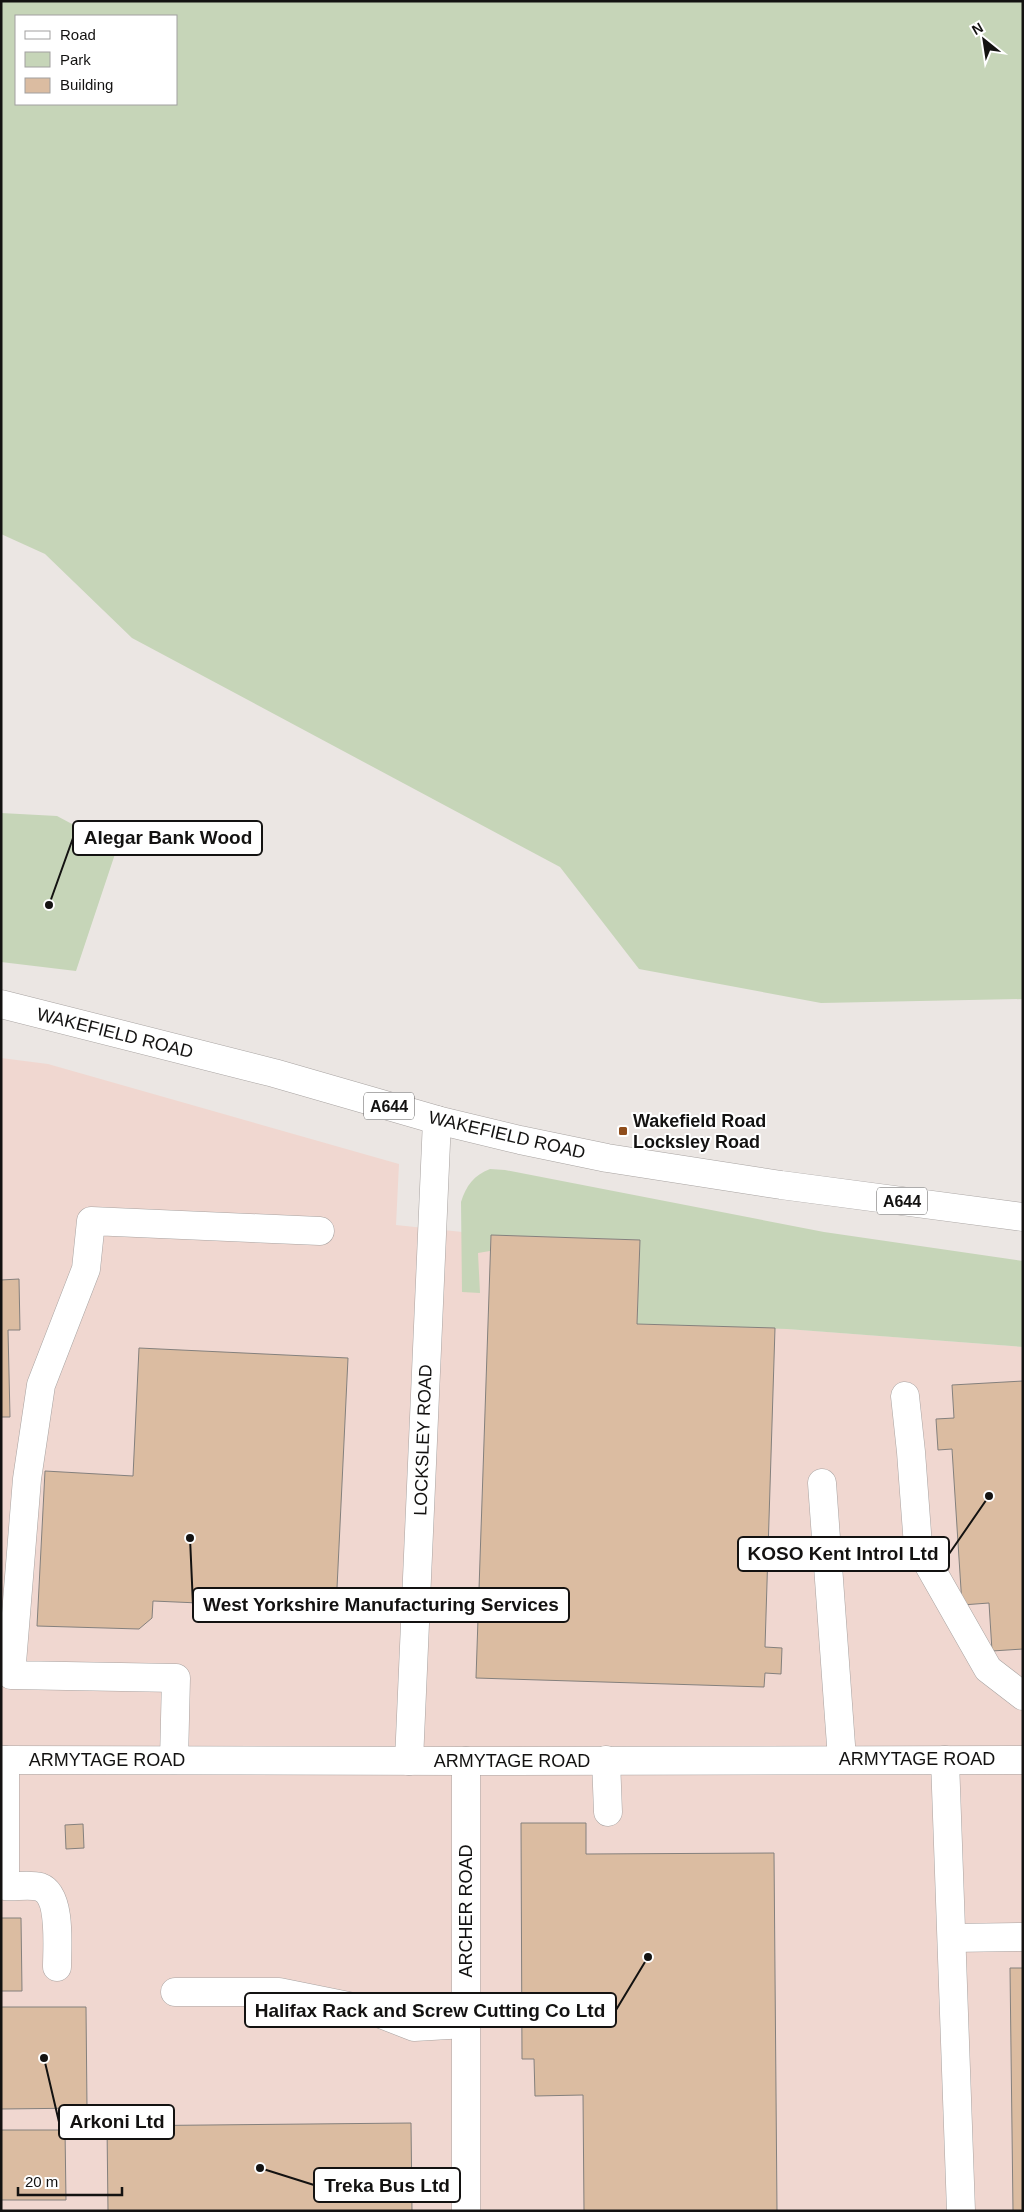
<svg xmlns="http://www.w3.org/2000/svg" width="1024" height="2212" font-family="Helvetica,sans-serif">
<rect width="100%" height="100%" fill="#ebe6e3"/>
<!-- industrial -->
<path fill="#f0d7d0" d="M1 1058 48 1064 399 1164 396 1225 491 1235 640 1240 638 1324 775 1328 1023 1347V2211H1Z"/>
<!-- green -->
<g fill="#c6d5b8" fill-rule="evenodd">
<path d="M1 1H1023V999L821 1003 639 969 560 867 132 638 45 554 1 534ZM16 16H176V104H16Z"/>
<path d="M1 813 57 816 117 848 76 971 1 962Z"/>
<path d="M490 1169 505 1170 824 1232 1023 1261V1347L787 1329 637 1324 640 1240 491 1235 490 1251 478 1253 480 1293 462 1292 461 1202C466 1186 474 1175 490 1169Z"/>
</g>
<!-- building -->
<g fill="#dbbca1" stroke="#84807d">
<path d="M491 1235 640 1240 637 1324 775 1328 765 1647 782 1648 781 1674 765 1673 764 1687 476 1678Z"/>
<path d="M19 1279 20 1330H8L10 1417H1V1280Z"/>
<path d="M139 1348 348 1358 336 1609 153 1601 152 1618 139 1629 37 1626 45 1471 133 1476Z"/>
<path d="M1023 1381V1649L992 1651 989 1603 962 1605 952 1449 938 1450 936 1419 954 1418 952 1385Z"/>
<path d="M521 1823H586V1854L774 1853 777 2211H584L583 2095 535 2096 534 2059H522Z"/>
<path d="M83 1824 84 1848 66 1849 65 1825Z"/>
<path d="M1 1918H21L22 1991H1Z"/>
<path d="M1010 1968H1023V2211H1013Z"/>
<path d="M1 2007H86L87 2108 1 2109Z"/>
<path d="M411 2123 412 2211H108L107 2126Z"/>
<path d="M1 2130H65L66 2200H1Z"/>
</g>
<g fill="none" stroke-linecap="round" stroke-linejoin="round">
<defs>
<g id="minor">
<path d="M905 1396 911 1452 918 1546 988 1669 1023 1696"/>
<path d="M822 1483 842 1759"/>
<path d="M1 1760 466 1761 1023 1760"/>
<path d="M5 1760V1886C15 1887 30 1884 40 1887 62 1895 57 1947 57 1967"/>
<path d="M174 1760 176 1678 11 1675 27 1479 41 1385 86 1269 91 1221 320 1231"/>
<path d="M606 1760 608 1812"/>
<path d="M945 1760 961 2211"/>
<path d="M409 1761 437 1120"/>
<path d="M466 1761V2211"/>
<path d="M952 1938 1023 1937"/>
<path d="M175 1992H279L373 2011 414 2027 466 2024"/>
</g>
<path id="major" d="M1 1004 274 1073 437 1120 520 1140 607 1158 781 1185 1023 1217"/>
</defs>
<!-- minor casing -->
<use href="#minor" stroke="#a8a3a1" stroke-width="29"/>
<!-- major casing -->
<use href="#major" stroke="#a8a3a1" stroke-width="29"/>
<!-- minor -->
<use href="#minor" stroke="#fff" stroke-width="28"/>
<!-- major -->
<use href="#major" stroke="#fff" stroke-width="28"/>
</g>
<!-- markers -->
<rect fill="#8f4d1b" stroke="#fff" stroke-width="2" x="618" y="1126" width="10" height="10" rx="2.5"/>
<g text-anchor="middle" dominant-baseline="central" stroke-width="4" stroke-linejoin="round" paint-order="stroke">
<!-- shield labels -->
<g fill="#fff" stroke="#5a5958" stroke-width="1">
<rect x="364" y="1092.5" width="50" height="27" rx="4"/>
<rect x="877" y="1187.5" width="50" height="27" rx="4"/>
</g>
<g font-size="16" font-weight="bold" fill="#131211">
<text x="389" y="1106">A644</text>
<text x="902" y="1201">A644</text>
</g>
<!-- street labels -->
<g font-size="18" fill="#131211" stroke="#fff">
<text transform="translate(115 1033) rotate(14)">WAKEFIELD ROAD</text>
<text transform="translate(507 1135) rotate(13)">WAKEFIELD ROAD</text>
<text transform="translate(423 1440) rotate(-88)">LOCKSLEY ROAD</text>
<text x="917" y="1759">ARMYTAGE ROAD</text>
<text x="107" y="1760">ARMYTAGE ROAD</text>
<text x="512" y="1761">ARMYTAGE ROAD</text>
<text transform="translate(466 1911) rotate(-90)">ARCHER ROAD</text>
</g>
<!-- poi labels -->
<g font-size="18" font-weight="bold" fill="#131211" stroke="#fff" text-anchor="start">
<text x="633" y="1121">Wakefield Road<tspan x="633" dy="21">Locksley Road</tspan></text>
</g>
</g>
<!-- callouts -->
<path fill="none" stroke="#131211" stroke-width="2" d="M49 905L73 838M989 1496L949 1554M190 1538L193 1605M648 1957L616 2010M44 2058L59 2122M260 2168L314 2185"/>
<g fill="#131211" stroke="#fff" stroke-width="2">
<circle cx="49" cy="905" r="5"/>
<circle cx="989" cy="1496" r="5"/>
<circle cx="190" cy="1538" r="5"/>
<circle cx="648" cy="1957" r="5"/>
<circle cx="44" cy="2058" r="5"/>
<circle cx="260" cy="2168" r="5"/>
</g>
<g fill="#fff" stroke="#131211" stroke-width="2">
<rect x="73" y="821" width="189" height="34" rx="5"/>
<rect x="738" y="1537" width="211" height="34" rx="5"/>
<rect x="193" y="1588" width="376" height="34" rx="5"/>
<rect x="245" y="1993" width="371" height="34" rx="5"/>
<rect x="59" y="2105" width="115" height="34" rx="5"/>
<rect x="314" y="2168" width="146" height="34" rx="5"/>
</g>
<g font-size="19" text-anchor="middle" font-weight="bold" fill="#131211">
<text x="168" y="844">Alegar Bank Wood</text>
<text x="843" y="1560">KOSO Kent Introl Ltd</text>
<text x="381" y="1611">West Yorkshire Manufacturing Services</text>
<text x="430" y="2017">Halifax Rack and Screw Cutting Co Ltd</text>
<text x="117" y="2128">Arkoni Ltd</text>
<text x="387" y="2192">Treka Bus Ltd</text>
</g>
<!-- border -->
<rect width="1024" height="2212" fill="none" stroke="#131211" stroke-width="5"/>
<!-- legend -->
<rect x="15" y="15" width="162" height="90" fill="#ffffff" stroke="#a1a0a0"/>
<rect x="25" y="31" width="25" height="8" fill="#ffffff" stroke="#a1a0a0"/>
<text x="60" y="40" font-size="15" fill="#131211">Road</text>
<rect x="25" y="52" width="25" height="15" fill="#c6d5b8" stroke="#a1a0a0"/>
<text x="60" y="65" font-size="15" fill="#131211">Park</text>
<rect x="25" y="78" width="25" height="15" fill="#dbbca1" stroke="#a1a0a0"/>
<text x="60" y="90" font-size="15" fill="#131211">Building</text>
<!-- north arrow -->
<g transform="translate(984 40) rotate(330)" stroke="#ffffff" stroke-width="4" paint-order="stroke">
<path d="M0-4L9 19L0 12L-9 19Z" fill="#131211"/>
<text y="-8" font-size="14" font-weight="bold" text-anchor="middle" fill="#131211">N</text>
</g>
<!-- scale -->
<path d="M18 2187v8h104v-8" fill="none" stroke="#131211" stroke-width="2.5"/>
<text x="25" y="2187" font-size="15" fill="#131211" stroke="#ffffff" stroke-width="4" paint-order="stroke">20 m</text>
</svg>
